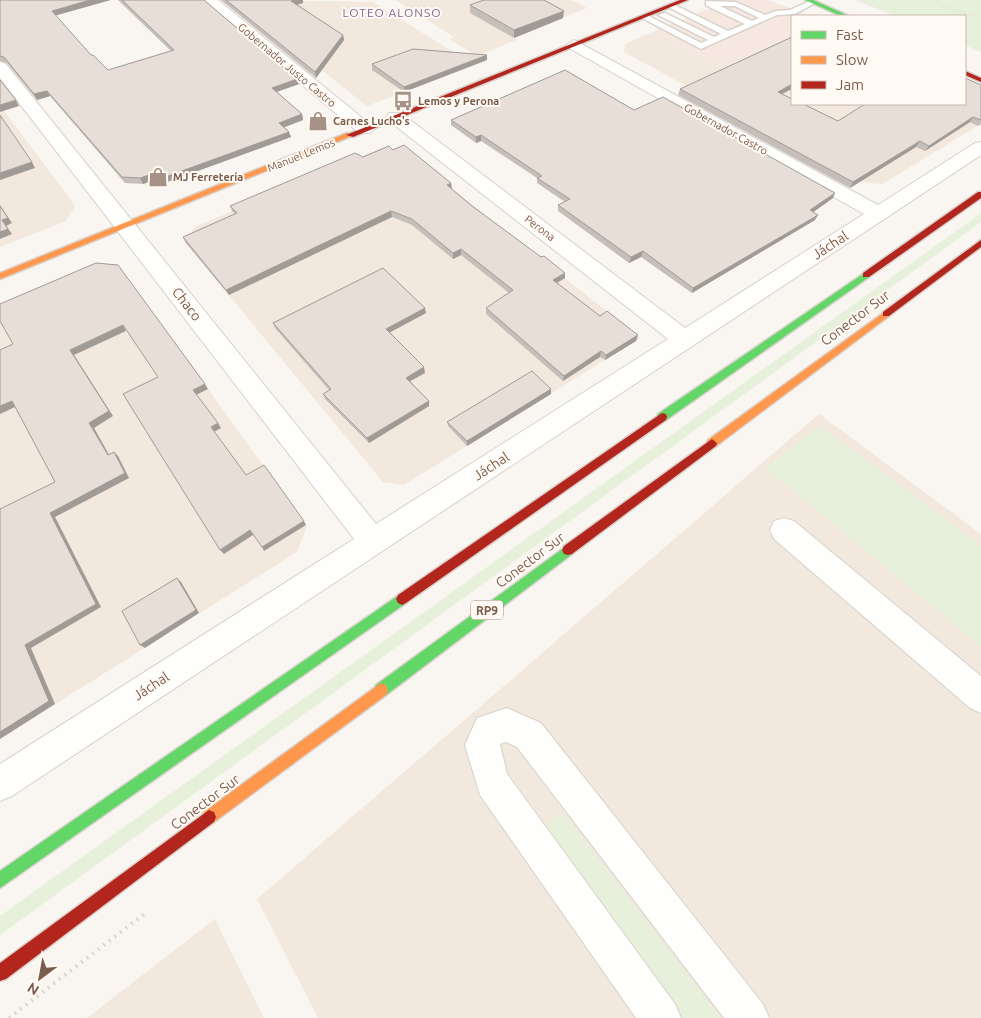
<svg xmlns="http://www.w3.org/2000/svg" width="981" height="1018" font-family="Ubuntu,sans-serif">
<rect width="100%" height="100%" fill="#f9f5f0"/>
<!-- residential -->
<g fill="#f2e8de">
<path d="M234 0 373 2 466 60 422 85 367 106Z"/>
<path d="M395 0H571L587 8 512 38 516 40 477 56 449 39 454 37Z"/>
<path d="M654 31 724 68 792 35V104H965L981 90V124L882 184 862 182 624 52 625 44Z"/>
<path d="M0 105 75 206 66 221 0 247Z"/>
<path d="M381 148H401L640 338 404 485 383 482 185 242 195 227Z"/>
<path d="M99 268 202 381 307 526 297 552 0 739V311Z"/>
<path d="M819 414 981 534V1018H318L257 899Z"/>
<path d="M215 919 264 1018H87Z"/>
</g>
<!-- commercial -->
<path fill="#f6e8e1" d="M730 0H768L811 16H792V35L723 68 654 31Z"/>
<!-- green -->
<g fill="#e7f0db">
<path d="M855 0H981V52L965 45V16H896Z"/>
<path d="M981 213V222L0 935V916Z"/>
<path d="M820 426 981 546V646L765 468Z"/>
<path d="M564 814 721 1018H681L541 826Z"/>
</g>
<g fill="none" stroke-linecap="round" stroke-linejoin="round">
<defs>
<path id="lane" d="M812 0 817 2 795 14 777 15 701 49 640 17 647 15 701 43 708 40 658 15 665 13 714 37 721 34 666 6 673 4 728 31 745 24 711 8 706 5V1L736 2 765 15 776 11 790 10ZM720 6H735L759 18 752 21Z"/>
<g id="street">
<path d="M202 0H218L371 125 374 129 371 133H359Z"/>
<path d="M574 40 878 205 975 143 981 142V155L12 796 0 801V764L354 539 0 78V62L6 64 376 524 668 339 389 121 386 117 389 113H401L685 328 864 214 569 48 566 45Z"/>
<path d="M784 518 794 521 981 676V713L970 708 774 539 770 530 774 521Z"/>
<path d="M507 708 541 723 763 1004 769 1018H724L517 747 506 742 500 744 507 774 675 1004 681 1018H636L480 795 465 745 477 718Z"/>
</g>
<g id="fast">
<path d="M805 0H813L849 16H841Z"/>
<path d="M866 272 870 275 869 277 666 420H658L657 417 658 414Z"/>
<path d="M568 545 572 546 574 550 572 554 386 695 381 697 376 695 374 690 376 685Z"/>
<path d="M402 593 406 595 408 599 406 603 0 888V871Z"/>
</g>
<g id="slow">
<path d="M347 133 354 135 0 279V273Z"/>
<path d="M886 311 891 314 889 316 716 446H708L707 443 708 440Z"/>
<path d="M381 683 386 685 388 690 386 695 214 822 209 824 204 822 202 817 204 812Z"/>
</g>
<g id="jam">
<path d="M680 0H688L353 137 346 135Z"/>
<path d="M965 71 981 78V82L965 75Z"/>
<path d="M978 192H981V198L869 277H863V273Z"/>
<path d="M981 240V247L889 316H883V312Z"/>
<path d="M662 413 666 414 667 417 666 420 406 603 402 605 398 603 396 599 398 595Z"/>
<path d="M712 439 717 443 716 446 572 554 568 555 564 554 562 550 564 546Z"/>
<path d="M209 810 214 812 216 817 214 822 6 979 0 981V963Z"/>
</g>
</defs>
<!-- lane casing -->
<use href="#lane" stroke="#d7d1cb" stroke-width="3"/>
<!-- street casing -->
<use href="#street" stroke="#d7d1cb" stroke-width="2"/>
<!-- fast casing -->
<use href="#fast" stroke="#d9d2cb" stroke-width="3"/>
<!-- slow casing -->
<use href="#slow" stroke="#d9d2cb" stroke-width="3"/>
<!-- jam casing -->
<use href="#jam" stroke="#d9d2cb" stroke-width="3"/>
<!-- path-far1 -->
<path stroke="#dcd5d0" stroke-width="2" stroke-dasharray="0.5 2.5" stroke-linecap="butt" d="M934 0 949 9 981 18"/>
<!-- path -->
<path stroke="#dcd5d0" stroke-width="4" stroke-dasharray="2 5" stroke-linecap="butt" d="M9 1018 147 912"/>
<!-- lane -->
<use href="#lane" fill="#fefefd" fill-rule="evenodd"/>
<!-- street -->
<use href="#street" fill="#fefefd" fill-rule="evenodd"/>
<!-- fast -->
<use href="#fast" fill="#63d668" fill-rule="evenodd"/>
<!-- slow -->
<use href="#slow" fill="#ff974d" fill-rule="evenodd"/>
<!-- jam -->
<use href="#jam" fill="#b3261e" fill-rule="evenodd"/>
</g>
<!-- wall -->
<g fill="#c6bfb9">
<path d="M0 0 56 16 91 55 108 70 171 51 118 0H204L297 79 299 84 277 92 302 114 303 120 284 127 289 132 291 137 159 185 155 180 143 184 125 183 50 96 37 100 7 63 0 61Z"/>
<path d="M221 0H303V3L297 5 343 35 344 40 316 78Z"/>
<path d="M470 5 563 18 514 38 470 13Z"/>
<path d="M487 60 404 92 372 70V64Z"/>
<path d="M981 85V124L978 126 970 122 925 151 916 147 850 188 678 95 680 89 782 94 838 121Z"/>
<path d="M634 110 833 198 813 212 815 220 692 293 641 257 629 263 558 211V205L565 202 537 183V178L481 141 476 143 451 125V120Z"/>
<path d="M393 150 451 183V189L472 206 565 278 557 283 600 316 638 335 636 341 605 360 600 357 563 381 486 314V308L509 293 461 255 453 259 412 225 392 217 229 295 185 242 183 237 235 214 232 211 230 206 363 157Z"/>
<path d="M426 313 390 332 425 373 410 381 429 401V406L369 443 325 399 323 394 329 390 275 328 273 323Z"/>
<path d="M551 389V394L467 446 448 426 447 422Z"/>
</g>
<!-- shaded-wall -->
<g fill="#a19b96">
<path d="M90 0H111L54 16 52 11Z"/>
<path d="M295 0H303V3L292 6 291 1Z"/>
<path d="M564 11 563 18 514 38V30Z"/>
<path d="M343 35 344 40 316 78 315 72Z"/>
<path d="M487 55V60L404 92V87Z"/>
<path d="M297 79 299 84 273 93 272 88Z"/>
<path d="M792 84V89L776 97 778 92Z"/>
<path d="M47 91 50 96 37 100 34 94Z"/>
<path d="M16 100 19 106 0 112V105Z"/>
<path d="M302 114 303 120 280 129 279 123Z"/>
<path d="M973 117 970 122 925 151 929 146Z"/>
<path d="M289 132 291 137 159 185 157 180Z"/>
<path d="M481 135V141L476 143V137Z"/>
<path d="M920 141 916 147 850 188 853 182Z"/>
<path d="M32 162 35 168 0 180V173Z"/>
<path d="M152 174 155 180 143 184 140 178Z"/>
<path d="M451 183 452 188 447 191V185Z"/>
<path d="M835 193 833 198 808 216 810 210Z"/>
<path d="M0 205 12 223 6 226 12 234 0 239V232L2 220Z"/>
<path d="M391 211 392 217 229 295 226 290Z"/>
<path d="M818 215 815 220 692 293 693 288Z"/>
<path d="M461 249V255L453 259V253Z"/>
<path d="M643 251 641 257 629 263 631 257Z"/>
<path d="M565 273V278L553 285V280Z"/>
<path d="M425 308 426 313 387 334 386 329Z"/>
<path d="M123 325 126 331 74 355 113 416 94 428 112 460 108 455 89 423 70 350Z"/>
<path d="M638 335 636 341 605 360 606 355Z"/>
<path d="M601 351 600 357 563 381 564 376Z"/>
<path d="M424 367 425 373 407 383 406 378Z"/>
<path d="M205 384 208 389 196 395 193 390Z"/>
<path d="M551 389V394L467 446V441Z"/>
<path d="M12 401 17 406 0 414V406Z"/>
<path d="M429 401V406L369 443 367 438Z"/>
<path d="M218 423 221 428 214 432 211 427Z"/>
<path d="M114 452 118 456 129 478 55 517 101 607 31 648 55 704 0 739V732L25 645 50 513Z"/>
<path d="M304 521 306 525 264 551 262 547Z"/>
<path d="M250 530 253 535 224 554 220 550Z"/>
<path d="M177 578 181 582 199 613 145 648 140 645Z"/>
</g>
<!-- building -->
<g fill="#e6ded7" stroke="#a19b96">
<path d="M0 0H90L52 11 91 55H93L108 70 174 50 122 0H204L297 79 272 88 302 114 279 123 289 132 157 180 152 174 140 178 122 177 47 91 34 94 4 57 0 56Z"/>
<path d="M226 0H295L291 1 343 35 315 72Z"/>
<path d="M484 0H544L564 11 514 30 470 5Z"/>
<path d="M792 37V84L778 92 792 99V104H803L838 121 865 104H965V78L981 85V120L973 117 929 146 920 141 853 182 680 89Z"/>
<path d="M413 49 487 55 404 87 372 64Z"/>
<path d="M565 70 634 110 663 97 835 193 810 210 818 215 693 288 643 251 631 257 558 205 570 199 537 178 542 176 481 135 476 137 451 120Z"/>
<path d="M0 80 16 100 0 105Z"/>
<path d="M0 115 32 162 0 173Z"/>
<path d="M404 145 451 183 447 185 472 206 541 257 544 256 565 273 553 280 600 316 607 311 638 335 606 355 601 351 564 376 486 308 513 290 461 249 453 253 412 219 391 211 226 290 183 237 237 213 230 206 355 153 363 157 389 146 393 150Z"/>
<path d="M0 206 8 218 2 220 8 229 0 232Z"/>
<path d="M96 263 118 265 205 384 193 390 218 423 211 427 246 475 264 465 304 521 262 547 250 530 220 550 123 394 158 377 123 325 70 350 109 411 89 423 108 455 114 452 125 473 50 513 96 604 25 645 49 701 0 732V509L55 482 12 401 0 406V350L13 344 0 321V304Z"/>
<path d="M383 268 425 308 386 329 424 367 406 378 429 401 367 438 323 394 331 389 273 323Z"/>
<path d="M532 371 551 389 467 441 447 422Z"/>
<path d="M177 578 196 610 140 645 122 611Z"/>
</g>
<!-- icons -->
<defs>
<symbol id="bus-bare" viewBox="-9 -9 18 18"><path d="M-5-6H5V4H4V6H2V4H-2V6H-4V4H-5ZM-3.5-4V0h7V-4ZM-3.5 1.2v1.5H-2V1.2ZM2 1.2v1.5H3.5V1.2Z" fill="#a69286" stroke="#fffaf3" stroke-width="2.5" paint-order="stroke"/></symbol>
<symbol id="shop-bare" viewBox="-9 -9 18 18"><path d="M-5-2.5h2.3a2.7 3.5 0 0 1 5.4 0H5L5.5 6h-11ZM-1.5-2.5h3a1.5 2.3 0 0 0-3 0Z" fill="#a69286" stroke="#fffaf3" stroke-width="2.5" paint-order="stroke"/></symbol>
</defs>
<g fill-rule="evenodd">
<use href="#bus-bare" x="389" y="87" width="28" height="28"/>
<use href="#shop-bare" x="304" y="107" width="28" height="28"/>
<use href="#shop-bare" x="144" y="163" width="28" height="28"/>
</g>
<g text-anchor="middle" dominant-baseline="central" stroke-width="4" stroke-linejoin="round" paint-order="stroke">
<!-- far-street labels -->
<g font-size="11" fill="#7a5c4d" stroke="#fffaf3">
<text transform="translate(287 65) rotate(40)">Gobernador Justo Castro</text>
<text transform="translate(726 129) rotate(29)">Gobernador Castro</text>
<text transform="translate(301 155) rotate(-22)">Manuel Lemos</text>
<text transform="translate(540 228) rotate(37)">Perona</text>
</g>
<!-- far-poi labels -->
<g font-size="11" font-weight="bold" fill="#7a5c4d" stroke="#fffaf3" text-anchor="start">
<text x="418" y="101">Lemos y Perona</text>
<text x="333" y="121">Carnes Lucho's</text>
<text x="173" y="177">MJ Ferretería</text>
</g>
<!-- far-neighbourhood labels -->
<g font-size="12" letter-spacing="1" fill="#846695" stroke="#fffaf3">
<text x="392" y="12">LOTEO ALONSO</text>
</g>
<!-- shield labels -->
<rect fill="#fffaf3" stroke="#a28b7f" stroke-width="1" x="471" y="600.5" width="32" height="19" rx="4"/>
<g font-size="12" font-weight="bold" fill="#7a5c4d">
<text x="487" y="610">RP9</text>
</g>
<!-- street labels -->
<g font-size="14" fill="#7a5c4d" stroke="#fffaf3">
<text transform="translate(830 245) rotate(-33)">Jáchal</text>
<text transform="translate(187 304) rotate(52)">Chaco</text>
<text transform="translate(855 318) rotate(-37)">Conector Sur</text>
<text transform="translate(491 466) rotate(-33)">Jáchal</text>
<text transform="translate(530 560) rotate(-37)">Conector Sur</text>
<text transform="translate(151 686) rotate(-33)">Jáchal</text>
<text transform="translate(205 802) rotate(-37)">Conector Sur</text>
</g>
</g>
<!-- legend -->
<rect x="791" y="15" width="175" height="90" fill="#fffaf3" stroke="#cabbb1"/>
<rect x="801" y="31" width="25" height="8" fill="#63d668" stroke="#cabbb1"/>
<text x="836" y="40" font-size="15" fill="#7a5c4d">Fast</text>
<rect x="801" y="56" width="25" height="8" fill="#ff974d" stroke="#cabbb1"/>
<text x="836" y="65" font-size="15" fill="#7a5c4d">Slow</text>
<rect x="801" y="81" width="25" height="8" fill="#b3261e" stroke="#cabbb1"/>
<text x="836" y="90" font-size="15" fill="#7a5c4d">Jam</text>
<!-- north arrow -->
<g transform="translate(40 978) rotate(212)" stroke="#fffaf3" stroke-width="4" paint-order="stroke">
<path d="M0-4L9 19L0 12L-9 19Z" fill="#7a5c4d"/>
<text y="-8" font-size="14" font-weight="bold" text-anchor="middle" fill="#7a5c4d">N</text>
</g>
</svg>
